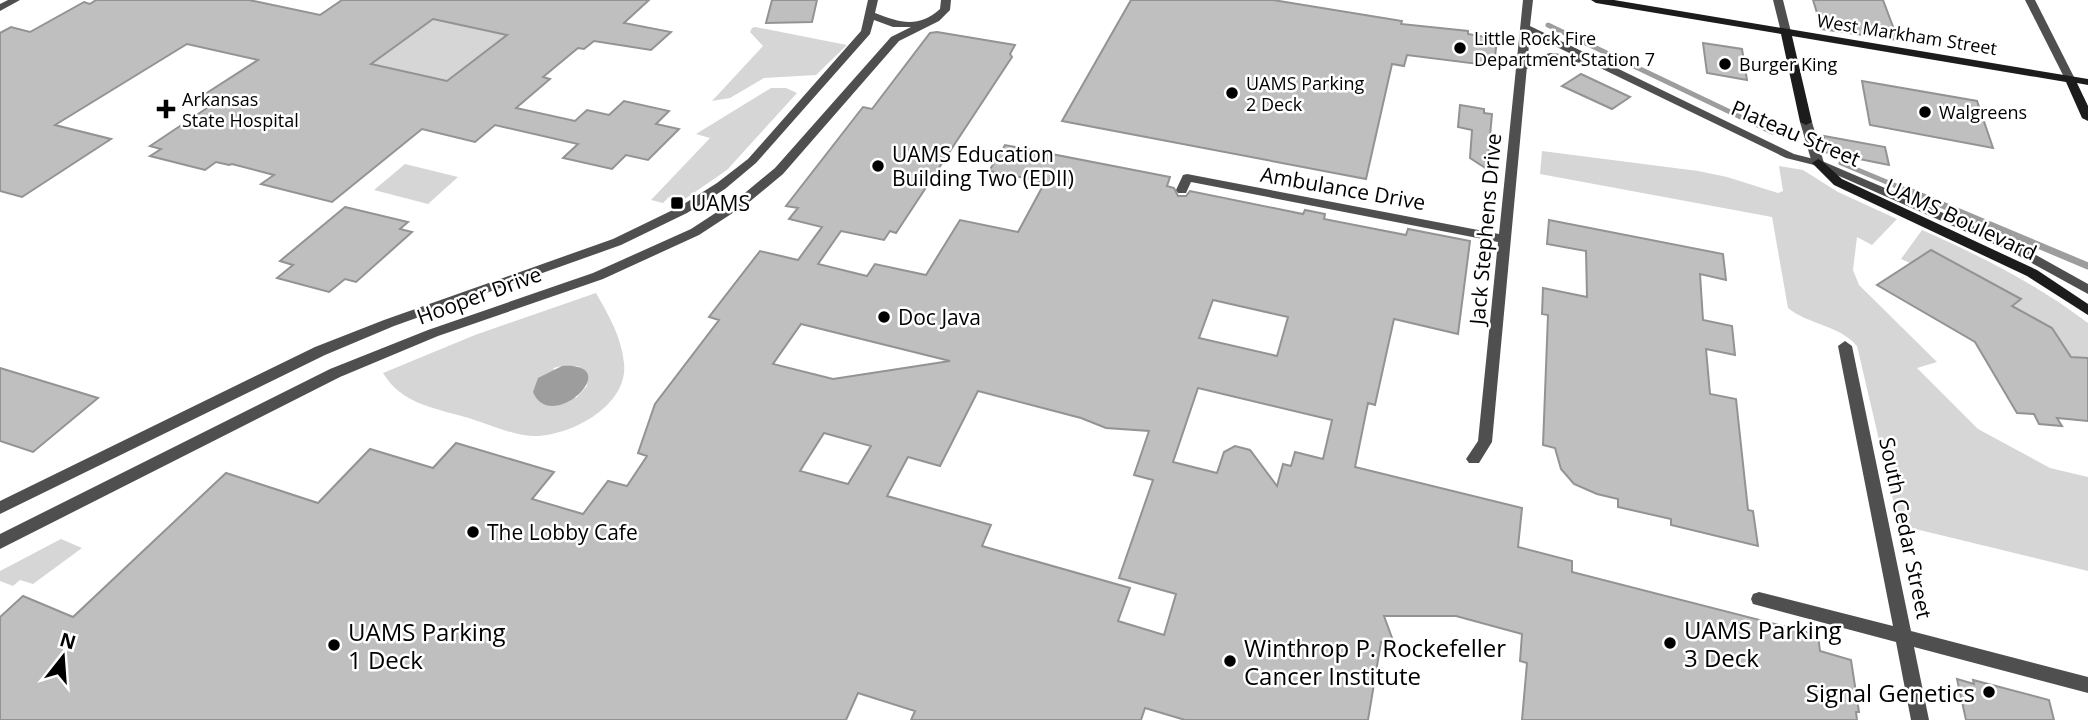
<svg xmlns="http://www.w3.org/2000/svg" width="2088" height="720" font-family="'Open Sans',sans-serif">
<rect width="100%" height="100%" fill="#fff"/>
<!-- green -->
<g fill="#d6d6d6" fill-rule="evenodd">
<path d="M433 19 507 35 447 81 371 64Z"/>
<path d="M752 28 755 27 847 45 816 75 764 78 730 98 712 101 763 46 750 32Z"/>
<path d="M771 88H786L797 93 727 170 679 203 669 197 663 203 651 200 710 138 696 134Z"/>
<path d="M1542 151 1698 171 1727 177 1778 193 1783 191 1779 166 1803 170 1838 192 1897 219 1872 245 1857 237 1853 270 1859 285 1937 362 1917 368 1978 429 2050 468 2088 477V571L1899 525 1857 346C1839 325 1809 325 1788 308L1772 217 1540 174Z"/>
<path d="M405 164 458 177 428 204 374 190Z"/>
<path d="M1922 230C1981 256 2036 284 2088 323V358L2071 356 2051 328 2012 306 2021 299 1932 250 1910 263 1901 259Z"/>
<path d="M596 293C609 316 621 336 624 363 629 406 569 437 533 436 511 435 486 423 465 417 433 408 401 403 383 373L475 335ZM562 366H578L584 370 587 386 576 398 553 368Z"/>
<path d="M61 539 82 548 33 584 20 580 13 586 0 581V571Z"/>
</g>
<!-- water -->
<path fill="#9d9d9d" d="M562 366C628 362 551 436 533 392L538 378Z"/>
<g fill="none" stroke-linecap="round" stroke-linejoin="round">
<!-- stream-far1 -->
<g stroke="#9d9d9d" stroke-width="5">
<path d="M1548 25 1772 132"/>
<path d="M1841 163 1913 193"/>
</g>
<!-- stream -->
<path stroke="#9d9d9d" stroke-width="7" d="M1909 191 2088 266"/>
</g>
<!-- building -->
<g fill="#bfbfbf" stroke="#939393" stroke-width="2" fill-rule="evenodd">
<path d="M96 0H249L320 15 342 0H649L624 23 671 32 651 50 594 41 584 49 578 48 543 77 550 79 516 108 575 121 587 110 609 115 624 101 669 111 656 124 679 129 648 160 626 155 612 169 563 158 578 144 495 125 475 142 422 129 332 202 261 184 274 175 232 164 229 165 216 162 205 170 150 156 161 149 150 146 219 100 202 96 258 60 187 44 55 125 111 139 22 197 0 191V33L11 27 30 32 84 2 90 4ZM433 19 507 35 447 81 371 64Z"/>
<path d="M772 0H817L812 22 766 23Z"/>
<path d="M1131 0H1273L1402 21 1401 24 1468 31V34L1497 39 1494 66 1407 55 1404 66 1392 64 1366 179 1062 121Z"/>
<path d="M1813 0H1883L1898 40 1822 29Z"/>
<path d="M937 32 1015 45 1010 54 1012 57 896 233 890 231 884 240 841 231 818 264 867 276 875 264 926 275 960 220 1018 232 1045 182 989 171 1005 145 1170 177 1167 186 1174 188 1178 196H1186L1190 191 1303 214 1305 210 1325 214 1324 219 1406 235 1408 229 1470 241 1458 334 1394 319 1375 405 1368 403 1355 467 1522 508 1518 547 1572 561V572L1818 635 1820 651 1851 660 1859 712H1856L1857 720H1522L1527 663 1520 661 1522 634 1456 616H1384L1395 646 1381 642 1368 720H1185L1145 708 1141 720H911L915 711 858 693 846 720H0V617L23 596 73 617 226 473 318 503 370 449 433 468 456 443 554 472 532 499 583 514 608 481 627 486 647 456 638 453 655 404 719 320 709 317 760 251 798 260 822 227 789 219 798 208 786 206 863 107 872 109 930 33ZM1213 300 1288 317 1277 356 1199 338ZM801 324 950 361 833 379 773 364ZM1198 388 1332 420 1323 459 1295 452 1291 466 1283 464 1277 486 1250 450 1235 446 1224 452 1217 473 1173 462ZM978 391 1081 418 1106 428 1149 431 1134 475 1153 480 1119 578 1176 594 1164 635 1118 621 1130 588 982 546 991 525 887 496 908 457 940 466ZM824 433 871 446 848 484 800 471Z"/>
<path d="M1703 43 1742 49 1747 80 1707 73Z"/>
<path d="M1581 74 1630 97 1612 109 1562 86Z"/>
<path d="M1862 81 1977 101 1993 148 1870 125Z"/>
<path d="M1460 105 1484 109V113L1492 114 1487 169 1470 158 1472 130 1458 127Z"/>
<path d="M1824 136 1885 147 1889 165 1824 152Z"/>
<path d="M345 207 408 222 400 229 412 232 356 282 345 279 329 292 277 278 293 265 280 261Z"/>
<path d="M1549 220 1723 254 1726 280 1700 274 1703 320 1732 326 1735 355 1706 349 1710 394 1736 399 1748 510 1753 511 1758 546 1671 525V519L1618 507V499L1597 494 1574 484 1561 469 1555 448 1543 445 1548 315 1542 314 1543 288 1587 297 1586 251 1547 244Z"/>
<path d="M1931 250 2021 299 2012 306 2052 328 2071 357 2088 358V421L2057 418 2062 426 2039 424 2034 414 2017 413 1975 342 1877 285Z"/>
<path d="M0 368 98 398 33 452 0 441Z"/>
<path d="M1957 679 1974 684 1973 680 2049 700 2054 720H1966Z"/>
</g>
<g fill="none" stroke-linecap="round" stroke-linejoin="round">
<!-- minor -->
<g fill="#4f4f4f" fill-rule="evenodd">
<path d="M8 0H20L0 11V4Z"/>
<path d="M868 0H878L875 13C900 23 919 28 940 9L941 0H951L950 10 939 21 899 41 783 174 748 203 699 235 603 279 438 336 340 377 0 549V534L330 369 428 330 593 273 691 229 740 197 775 168 891 37 911 27H893L874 20 870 34 756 163 725 189 687 213 621 245 394 326 325 355 0 514V501L315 347 384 320 613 239 679 207 717 183 748 159 861 31Z"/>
<path d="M1523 0H1533L1530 26 1794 154 1822 161 2018 245 2088 284V294L2010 251 1814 165 1786 158 1530 34 1492 442 1479 463H1469L1466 459 1478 441 1498 242 1191 182 1186 193H1178L1176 190 1183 175 1187 174 1499 234Z"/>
<path d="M1845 341 1852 346 1911 631 2088 677V693L1914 647 1929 720H1911L1896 642 1753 604 1751 599 1753 594 1759 592 1893 626 1838 346Z"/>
</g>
<!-- tertiary -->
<g fill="#4f4f4f" fill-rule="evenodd">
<path d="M1773 0H1783L1791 32 1790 34 1781 32Z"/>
<path d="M2025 0H2035L2075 79 2074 81 2070 82 2065 79Z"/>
<path d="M1550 53 1582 56 1607 65 1602 68 1571 61 1550 60 1521 71 1516 68 1527 60Z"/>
<path d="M1806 119 1812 122 1824 163 1822 165 1818 167 1812 163 1800 122Z"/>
</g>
<!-- secondary -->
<g fill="#1c1c1c" fill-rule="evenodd">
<path d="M1591 0H1614L2088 79V85L2077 83 2088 106V121L2082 118 2066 82 1792 36 1812 122 1806 125 1800 122 1781 34 1596 3Z"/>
<path d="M1818 159 1822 161 1842 179 2037 270 2088 304V315L2027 276 1834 185 1812 163Z"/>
</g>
</g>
<!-- markers -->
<g fill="#000" stroke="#fff" stroke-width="2.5">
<circle cx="1460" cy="48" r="7"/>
<circle cx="1725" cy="64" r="7"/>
<circle cx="1232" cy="93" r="7"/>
<path d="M162.5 98.5h7v7h7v7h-7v7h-7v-7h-7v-7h7z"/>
<circle cx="1925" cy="112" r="7"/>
<circle cx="878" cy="166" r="7"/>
<rect x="670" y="196" width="14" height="14" rx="3.5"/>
<circle cx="884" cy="317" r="7"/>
<circle cx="473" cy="532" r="7"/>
<circle cx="1670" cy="643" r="7"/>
<circle cx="334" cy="645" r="7"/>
<circle cx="1230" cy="661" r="7"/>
<circle cx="1989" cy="692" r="7"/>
</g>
<g text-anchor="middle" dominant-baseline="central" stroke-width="5" stroke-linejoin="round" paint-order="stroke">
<!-- far-street labels -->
<g font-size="18" fill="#000" stroke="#fff">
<text transform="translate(1907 34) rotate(9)">West Markham Street</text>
</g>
<!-- far-poi labels -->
<g font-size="18" fill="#000" stroke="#fff" text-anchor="start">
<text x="1474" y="38">Little Rock Fire<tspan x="1474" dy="21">Department Station 7</tspan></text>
<text x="1739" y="64">Burger King</text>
<text x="1246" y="83">UAMS Parking<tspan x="1246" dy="21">2 Deck</tspan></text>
<text x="182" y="99">Arkansas<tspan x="182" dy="21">State Hospital</tspan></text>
<text x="1939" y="112">Walgreens</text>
</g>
<!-- street labels -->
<g font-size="21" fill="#000" stroke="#fff">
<text transform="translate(1796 133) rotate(23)">Plateau Street</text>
<text transform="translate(1343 188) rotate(10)">Ambulance Drive</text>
<text transform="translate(1961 219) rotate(25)">UAMS Boulevard</text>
<text transform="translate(1485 229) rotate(-85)">Jack Stephens Drive</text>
<text transform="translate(479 295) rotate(-20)">Hooper Drive</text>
<text transform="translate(1906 528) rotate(78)">South Cedar Street</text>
</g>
<!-- poi labels -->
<g font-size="21" fill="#000" stroke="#fff" text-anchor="start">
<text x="892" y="154">UAMS Education<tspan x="892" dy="24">Building Two (EDII)</tspan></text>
<text x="691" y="203">UAMS</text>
<text x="898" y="317">Doc Java</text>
<text x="487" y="532">The Lobby Cafe</text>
</g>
<!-- near-poi labels -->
<g font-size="24" fill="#000" stroke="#fff" text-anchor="start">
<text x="1684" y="629">UAMS Parking<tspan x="1684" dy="28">3 Deck</tspan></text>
<text x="348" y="631">UAMS Parking<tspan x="348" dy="28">1 Deck</tspan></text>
<text x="1244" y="647">Winthrop P. Rockefeller<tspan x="1244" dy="28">Cancer Institute</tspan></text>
<text x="1975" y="692" text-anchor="end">Signal Genetics</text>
</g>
</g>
<!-- north arrow -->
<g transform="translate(63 657) rotate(17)" stroke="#ffffff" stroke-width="5" paint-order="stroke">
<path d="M0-5L12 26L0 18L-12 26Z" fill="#000000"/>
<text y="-10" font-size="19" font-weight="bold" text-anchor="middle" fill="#000000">N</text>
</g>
</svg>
